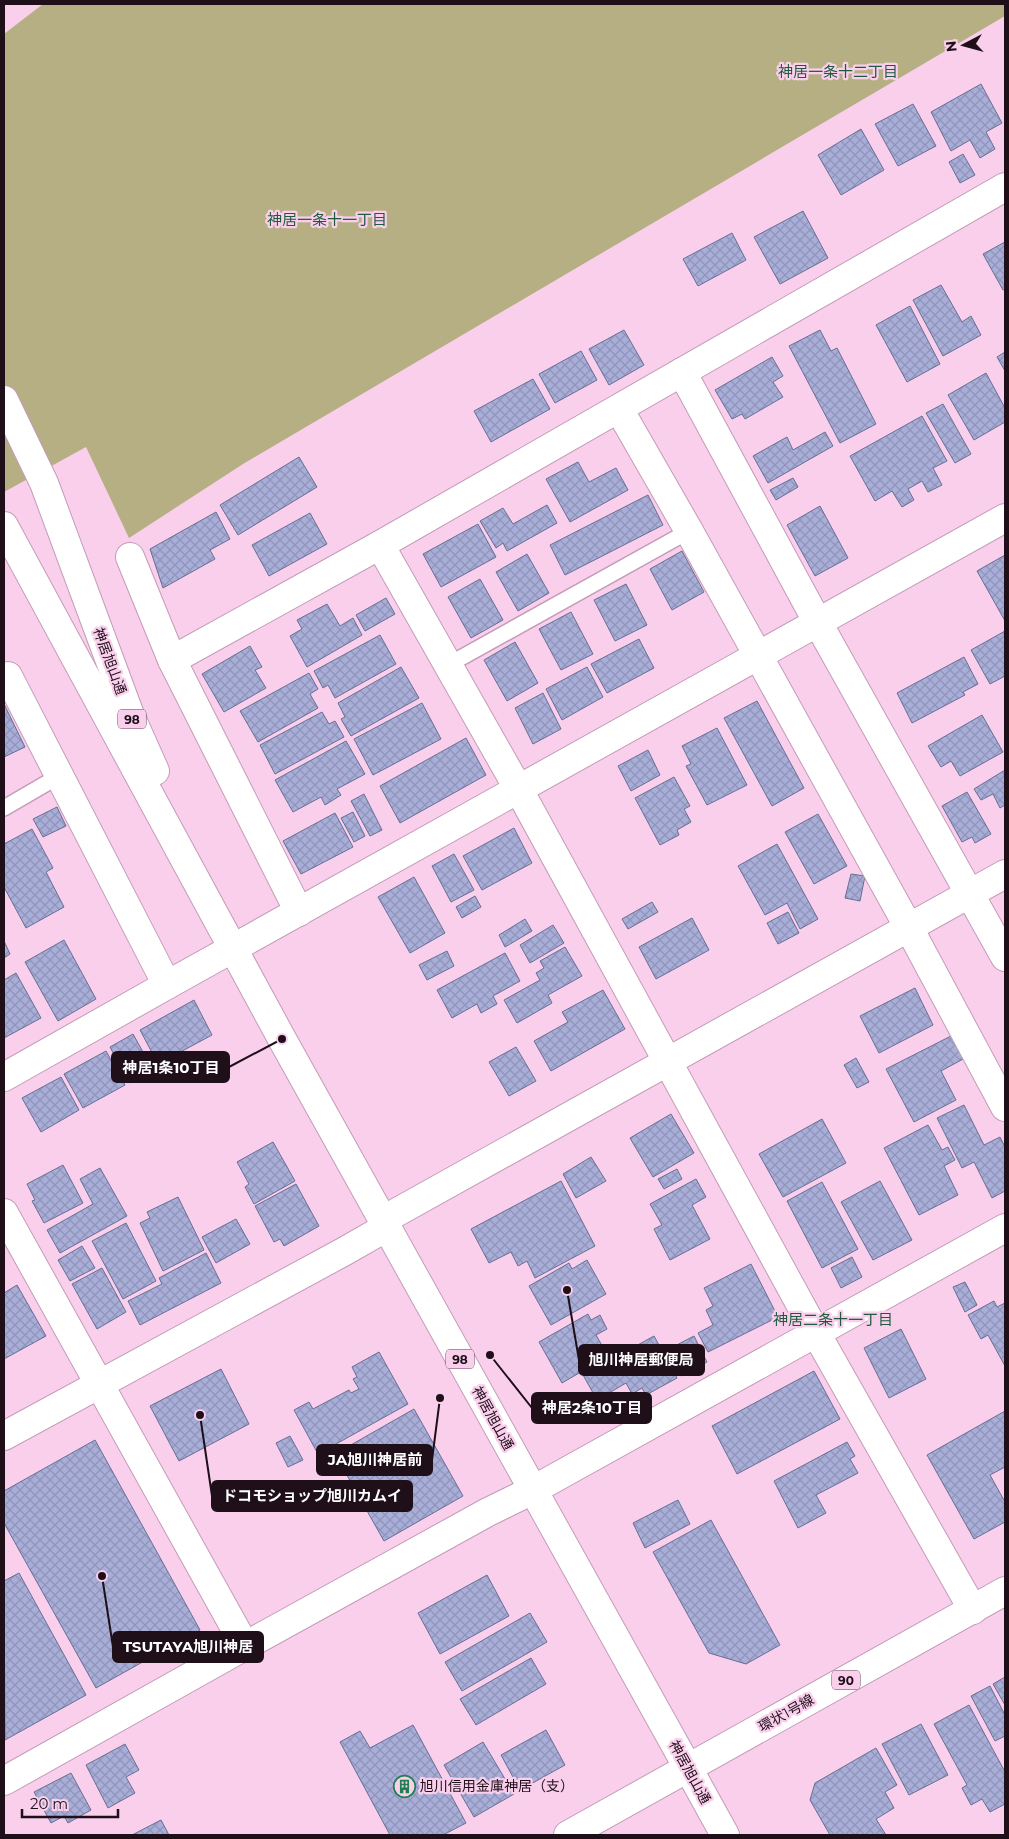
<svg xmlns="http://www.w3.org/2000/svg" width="1009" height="1839" font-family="Montserrat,'Noto Sans JP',sans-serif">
<defs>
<pattern id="building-cross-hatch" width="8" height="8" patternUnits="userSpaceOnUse" patternTransform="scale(1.25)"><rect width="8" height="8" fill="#a8aed8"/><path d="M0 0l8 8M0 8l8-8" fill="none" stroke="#9094b9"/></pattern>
</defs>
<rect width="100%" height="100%" fill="#f9cfec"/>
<!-- grass -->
<path fill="#b7af84" d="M43 4H1005V16L243 464 129 538 86 447 4 492V34Z"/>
<!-- building -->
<g fill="url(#building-cross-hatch)" stroke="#686e94">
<path d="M981 84 1002 123 986 132 995 149 980 158 970 140 951 151 931 112Z"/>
<path d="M913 104 936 146 898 166 875 124Z"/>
<path d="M861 129 884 170 841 195 818 155Z"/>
<path d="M963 154 975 175 960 183 949 162Z"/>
<path d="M803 211 828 258 780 284 754 237Z"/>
<path d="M732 233 746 260 698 286 683 259Z"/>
<path d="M1005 242V289L1003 290 983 254Z"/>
<path d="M941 285 962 322 971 316 981 335 943 356 913 300Z"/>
<path d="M910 306 940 364 907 382 876 325Z"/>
<path d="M624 330 644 365 609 385 589 349Z"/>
<path d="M820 330 831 351 837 348 876 424 840 443 789 346Z"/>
<path d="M581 351 597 380 555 403 539 374Z"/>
<path d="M1005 352V371L997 357Z"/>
<path d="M772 357 783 376 773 382 783 397 745 419 742 414 732 419 715 390Z"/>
<path d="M986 373 1005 408V422L974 440 948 395Z"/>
<path d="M533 379 550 409 491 442 474 411Z"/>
<path d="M943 404 971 454 955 463 926 413Z"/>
<path d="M922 416 947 461 933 468 942 485 928 492 922 481 908 489 914 500 902 507 892 491 875 501 850 456Z"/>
<path d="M825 432 833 446 768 483 753 456 787 437 793 450Z"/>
<path d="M299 457 317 487 238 535 220 505Z"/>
<path d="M578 462 589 482 616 468 628 490 570 522 546 479Z"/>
<path d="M793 478 798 487 776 500 770 490Z"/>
<path d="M648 495 663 525 565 575 550 545Z"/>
<path d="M547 505 557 523 507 551 503 543 496 548 480 521 503 508 513 524Z"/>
<path d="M820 506 848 558 815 576 787 525Z"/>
<path d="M216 512 230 539 210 550 215 559 163 588 150 549Z"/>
<path d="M310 513 327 544 269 576 252 545Z"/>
<path d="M478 524 496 557 441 587 423 554Z"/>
<path d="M682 551 704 592 672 610 650 569Z"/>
<path d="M527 554 549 593 518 611 496 572Z"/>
<path d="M1005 555V621L977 571Z"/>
<path d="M480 579 503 620 471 638 448 597Z"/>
<path d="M626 584 647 625 615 641 594 600Z"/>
<path d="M386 598 395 614 365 631 356 615Z"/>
<path d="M327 604 340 626 353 618 362 635 307 667 290 636 302 629 297 620Z"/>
<path d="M571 612 593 654 561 670 539 629Z"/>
<path d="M1005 631V676L990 684 971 650Z"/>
<path d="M380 635 396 664 335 698 328 685 323 688 314 671Z"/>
<path d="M639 639 654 668 607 693 591 664Z"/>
<path d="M515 642 538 683 507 701 484 660Z"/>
<path d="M250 646 262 667 255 670 266 688 224 712 202 674Z"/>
<path d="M964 657 978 684 963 692 965 695 912 723 897 693Z"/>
<path d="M401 667 419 698 351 736 341 719 345 717 338 703Z"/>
<path d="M587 667 603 697 562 720 546 689Z"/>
<path d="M309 673 318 689 310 694 318 708 258 742 240 711Z"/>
<path d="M543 693 561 729 533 744 515 708Z"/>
<path d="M757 701 804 788 772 806 724 718Z"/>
<path d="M422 703 441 739 373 775 354 739Z"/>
<path d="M4 704 25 747 4 757Z"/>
<path d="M322 712 329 724 335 721 344 737 275 774 260 745Z"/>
<path d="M982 715 1003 752 960 776 951 761 941 767 928 746Z"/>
<path d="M717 728 747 785 707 805 686 766 691 764 682 746Z"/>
<path d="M466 738 486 775 400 823 380 786Z"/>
<path d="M346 741 365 774 337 789 341 795 325 805 321 797 293 812 275 780Z"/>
<path d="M648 750 660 775 631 791 618 766Z"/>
<path d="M1005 770V805L1000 808 993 794 981 800 974 789Z"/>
<path d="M674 777 690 806 684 809 691 822 677 830 679 835 660 845 635 798Z"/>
<path d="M967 792 991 834 975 843 972 837 962 842 942 806Z"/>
<path d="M364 794 382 830 370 836 351 801Z"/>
<path d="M57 807 66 826 43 837 33 819Z"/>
<path d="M353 812 365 836 354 842 341 818Z"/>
<path d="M335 813 353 847 301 874 283 841Z"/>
<path d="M818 814 847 866 814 884 785 832Z"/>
<path d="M514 828 532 863 482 890 463 856Z"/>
<path d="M32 829 53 868 46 872 64 907 26 928 4 887V844Z"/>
<path d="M777 844 818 919 800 929 787 903 765 915 738 866Z"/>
<path d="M454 854 474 890 451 902 432 866Z"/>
<path d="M851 874 865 876 860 901 845 898Z"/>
<path d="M414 877 445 933 410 953 378 897Z"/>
<path d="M475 896 481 907 462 918 456 907Z"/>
<path d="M652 902 658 912 628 929 622 919Z"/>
<path d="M788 912 799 933 778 944 767 923Z"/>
<path d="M692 918 709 950 656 979 639 947Z"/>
<path d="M525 919 532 931 505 947 499 935Z"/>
<path d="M553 925 564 943 530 963 520 945Z"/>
<path d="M64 940 96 999 58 1021 25 962Z"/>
<path d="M4 941 10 954 4 958Z"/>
<path d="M565 947 582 976 548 995 552 1003 517 1023 504 1000 540 980 536 973 544 968 540 961Z"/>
<path d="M447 951 454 966 427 980 419 965Z"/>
<path d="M505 953 520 981 493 996 497 1004 481 1013 477 1004 452 1018 437 990Z"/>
<path d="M16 973 41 1018 4 1038V980Z"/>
<path d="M915 988 933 1025 879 1053 860 1016Z"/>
<path d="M603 990 625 1029 551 1071 534 1041 568 1022 562 1012Z"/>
<path d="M194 1000 212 1035 158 1064 140 1030Z"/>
<path d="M133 1034 153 1070 129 1083 110 1047Z"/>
<path d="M953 1035 965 1058 941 1071 956 1100 914 1122 886 1069Z"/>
<path d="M516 1047 536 1081 509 1096 489 1062Z"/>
<path d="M106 1051 125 1085 83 1108 64 1074Z"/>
<path d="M856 1058 869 1082 857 1088 844 1065Z"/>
<path d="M61 1077 79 1110 41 1132 22 1098Z"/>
<path d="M964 1105 984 1145 1000 1137 1005 1147V1191L992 1198 974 1162 962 1168 937 1118Z"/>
<path d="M671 1114 694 1153 653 1177 630 1138Z"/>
<path d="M822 1119 846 1163 783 1197 759 1154Z"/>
<path d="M928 1125 942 1150 948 1147 955 1160 944 1166 958 1195 919 1215 884 1148Z"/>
<path d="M273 1142 295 1181 254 1204 245 1187 249 1184 237 1162Z"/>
<path d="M591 1157 606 1181 576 1198 563 1174Z"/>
<path d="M63 1165 83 1203 44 1223 32 1201 35 1200 27 1184Z"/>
<path d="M100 1168 127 1216 60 1253 47 1230 93 1204 80 1179Z"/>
<path d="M677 1169 682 1179 664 1189 658 1179Z"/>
<path d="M696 1179 706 1197 692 1205 710 1239 670 1260 654 1229 662 1225 650 1204Z"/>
<path d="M561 1181 595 1246 535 1278 527 1261 518 1266 511 1252 489 1263 471 1229Z"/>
<path d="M880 1181 912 1240 873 1260 841 1202Z"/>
<path d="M822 1182 858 1249 822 1268 787 1201Z"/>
<path d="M296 1184 319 1226 284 1246 280 1239 274 1242 255 1206Z"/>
<path d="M178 1197 204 1250 163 1271 140 1223 150 1218 147 1212Z"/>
<path d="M236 1219 250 1244 216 1263 202 1237Z"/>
<path d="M126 1223 156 1281 123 1299 92 1241Z"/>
<path d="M82 1246 95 1268 70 1281 58 1260Z"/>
<path d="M206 1253 221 1283 140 1325 128 1301 162 1284 159 1278Z"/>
<path d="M852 1257 862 1277 841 1288 831 1268Z"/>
<path d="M587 1260 606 1294 551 1325 529 1286 569 1263 572 1269Z"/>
<path d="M751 1264 778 1317 708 1352 698 1333 713 1325 706 1310 713 1306 704 1288Z"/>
<path d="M102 1268 126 1312 97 1329 72 1284Z"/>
<path d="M965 1282 977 1305 965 1312 953 1287Z"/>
<path d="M17 1285 46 1336 4 1359V1293Z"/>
<path d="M994 1301 997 1307 1005 1303V1366L988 1335 981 1339 968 1315Z"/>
<path d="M588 1314 591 1320 600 1315 607 1329 596 1335 608 1356 562 1383 539 1342Z"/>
<path d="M901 1329 926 1379 889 1398 864 1348Z"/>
<path d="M654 1336 677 1378 646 1395 642 1388 632 1394 626 1383 597 1400 583 1375Z"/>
<path d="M694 1336 707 1362 681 1376 667 1350Z"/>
<path d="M379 1352 408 1404 318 1454 294 1410 309 1402 313 1409 349 1390 351 1393 359 1389 353 1379 357 1377 352 1367Z"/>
<path d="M221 1369 249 1424 179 1461 150 1406Z"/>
<path d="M814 1371 840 1419 737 1474 712 1426Z"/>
<path d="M414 1409 463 1496 384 1541 335 1454Z"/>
<path d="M1005 1411V1467L990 1475 1005 1502V1522L974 1539 927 1455Z"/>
<path d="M290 1436 303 1460 288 1467 276 1443Z"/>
<path d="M95 1440 200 1630 96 1688 4 1523V1491Z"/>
<path d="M847 1442 855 1456 850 1459 858 1473 816 1495 826 1513 798 1528 774 1481Z"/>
<path d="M678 1500 690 1524 645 1548 633 1523Z"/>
<path d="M711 1520 780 1645 746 1664 709 1653 653 1552Z"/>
<path d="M19 1573 86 1695 5 1740 4 1581Z"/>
<path d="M487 1575 509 1616 440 1654 418 1613Z"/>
<path d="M530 1613 547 1642 462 1691 445 1662Z"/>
<path d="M531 1658 546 1684 476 1725 460 1699Z"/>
<path d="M1005 1677V1705L993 1684Z"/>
<path d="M990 1686 1005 1715V1736L995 1741 971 1696Z"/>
<path d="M969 1705 1005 1772V1804L990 1812 982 1799 971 1805 962 1788 967 1785 934 1724Z"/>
<path d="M921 1724 948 1775 909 1795 882 1744Z"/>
<path d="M413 1725 466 1823 443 1835H390L340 1742 360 1731 370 1748Z"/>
<path d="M546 1730 565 1765 520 1790 501 1755Z"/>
<path d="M483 1742 514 1794 474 1817 444 1765Z"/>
<path d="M125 1744 139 1770 126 1777 135 1793 108 1808 86 1765Z"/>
<path d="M876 1748 897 1785 885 1792 894 1808 876 1819 886 1835H830L810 1800 815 1783Z"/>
<path d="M71 1773 91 1810 68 1823 64 1816 51 1823 34 1792Z"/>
<path d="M161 1820 169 1835H132Z"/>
</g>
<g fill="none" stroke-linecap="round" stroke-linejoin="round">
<defs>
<g id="lane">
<path d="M448 665 689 531"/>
<path d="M4 808 59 776"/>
</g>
<g id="street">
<path d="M682 372 818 623 1005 957"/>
<path d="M619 409 689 531 909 928 1005 1107"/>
<path d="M380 545 519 790 816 1333 973 1610"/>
<path d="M130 557 172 660 299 912"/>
<path d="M172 660 380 545 1005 187"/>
<path d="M4 678 8 676 167 985"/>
<path d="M4 1077 167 985 1005 518"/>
<path d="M4 1213 245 1646"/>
<path d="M383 1220 1005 874"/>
<path d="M4 1436 345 1251 387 1227"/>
<path d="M4 1781 245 1646 488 1512 533 1490 1005 1228"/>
</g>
<path id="secondary" d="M688 1768 725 1835"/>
<g id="primary">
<path d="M4 400 44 483 130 715 155 771"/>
<path d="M4 526 282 1039 688 1768"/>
<path d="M568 1835 1005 1591"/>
</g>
</defs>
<!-- lane casing -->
<use href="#lane" stroke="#c49cb7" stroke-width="18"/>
<!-- street casing -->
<use href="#street" stroke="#c49cb7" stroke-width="30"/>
<!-- secondary casing -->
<use href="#secondary" stroke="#c49cb7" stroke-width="30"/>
<!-- primary casing -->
<use href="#primary" stroke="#c49cb7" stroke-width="30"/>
<!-- lane -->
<use href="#lane" stroke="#fff" stroke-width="15"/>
<!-- street -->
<use href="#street" stroke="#fff" stroke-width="28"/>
<!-- secondary -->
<use href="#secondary" stroke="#fff" stroke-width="28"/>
<!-- primary -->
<use href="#primary" stroke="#fff" stroke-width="28"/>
</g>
<!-- icons -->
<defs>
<symbol id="building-ring" viewBox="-11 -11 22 22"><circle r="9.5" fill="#f9cfec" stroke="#247e53" stroke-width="1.5"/><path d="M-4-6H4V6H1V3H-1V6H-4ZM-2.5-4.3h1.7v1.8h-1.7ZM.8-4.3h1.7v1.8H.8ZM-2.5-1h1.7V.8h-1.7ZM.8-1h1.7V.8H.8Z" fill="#247e53"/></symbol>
</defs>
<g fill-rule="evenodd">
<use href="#building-ring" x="392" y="1774" width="25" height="25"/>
</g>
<g text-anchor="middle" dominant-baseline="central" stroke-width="4.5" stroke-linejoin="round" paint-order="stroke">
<!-- shield labels -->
<g fill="#f9cfec" stroke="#604958" stroke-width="1">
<rect x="118" y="709.5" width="28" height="19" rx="4"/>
<rect x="446" y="1349.5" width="28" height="19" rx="4"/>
<rect x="832" y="1670.5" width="28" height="19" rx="4"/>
</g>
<g font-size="12" font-weight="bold" fill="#1e0f19">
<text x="132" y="719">98</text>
<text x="460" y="1359">98</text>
<text x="846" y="1680">90</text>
</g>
<!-- street labels -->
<g font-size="14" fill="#1e0f19" stroke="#f9cfec">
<text transform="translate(110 661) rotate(70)">神居旭山通</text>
<text transform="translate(493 1418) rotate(61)">神居旭山通</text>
<text transform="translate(786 1713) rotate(-29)">環状1号線</text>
<text transform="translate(690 1772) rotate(61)">神居旭山通</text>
</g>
<!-- poi labels -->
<g font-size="14" fill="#1e0f19" stroke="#f9cfec" text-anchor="start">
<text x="420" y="1786">旭川信用金庫神居（支）</text>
</g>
<!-- neighbourhood labels -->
<g font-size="15" fill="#1e5a3c" stroke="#f9cfec">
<text x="838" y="71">神居一条十二丁目</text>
<text x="327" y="219">神居一条十一丁目</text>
<text x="833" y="1319">神居二条十一丁目</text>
</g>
</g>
<!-- callouts -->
<path fill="none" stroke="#1e0f19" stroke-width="2" d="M282 1039L229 1067M567 1290L579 1360M490 1355L532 1408M440 1398L432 1460M200 1415L212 1496M102 1576L113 1647"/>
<g fill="#1e0f19" stroke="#f9cfec" stroke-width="2">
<circle cx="282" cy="1039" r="5"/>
<circle cx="567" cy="1290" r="5"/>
<circle cx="490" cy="1355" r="5"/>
<circle cx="440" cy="1398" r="5"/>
<circle cx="200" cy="1415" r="5"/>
<circle cx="102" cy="1576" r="5"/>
</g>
<g fill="#1e0f19" stroke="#1e0f19" stroke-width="2">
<rect x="112" y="1052" width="117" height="30" rx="5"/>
<rect x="579" y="1345" width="125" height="30" rx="5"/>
<rect x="532" y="1393" width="119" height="30" rx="5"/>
<rect x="317" y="1445" width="115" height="30" rx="5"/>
<rect x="212" y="1481" width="200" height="30" rx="5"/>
<rect x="113" y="1632" width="150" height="30" rx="5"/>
</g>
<g font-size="15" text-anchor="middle" font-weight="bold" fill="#fff">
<text x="171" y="1073">神居1条10丁目</text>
<text x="641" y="1365">旭川神居郵便局</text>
<text x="592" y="1413">神居2条10丁目</text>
<text x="375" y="1465">JA旭川神居前</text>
<text x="312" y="1501">ドコモショップ旭川カムイ</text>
<text x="188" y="1652">TSUTAYA旭川神居</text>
</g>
<!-- border -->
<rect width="1009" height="1839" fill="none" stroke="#1e0f19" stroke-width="10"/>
<!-- north arrow -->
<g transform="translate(964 45) rotate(264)" stroke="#f9cfec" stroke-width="4" paint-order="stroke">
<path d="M0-4L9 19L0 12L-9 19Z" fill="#1e0f19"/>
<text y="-8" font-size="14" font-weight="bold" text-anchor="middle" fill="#1e0f19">N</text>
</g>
<!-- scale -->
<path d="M22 1809v8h96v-8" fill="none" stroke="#1e0f19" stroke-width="2.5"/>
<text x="30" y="1809" font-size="15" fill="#1e0f19" stroke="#f9cfec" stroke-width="4" paint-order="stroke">20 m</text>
</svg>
